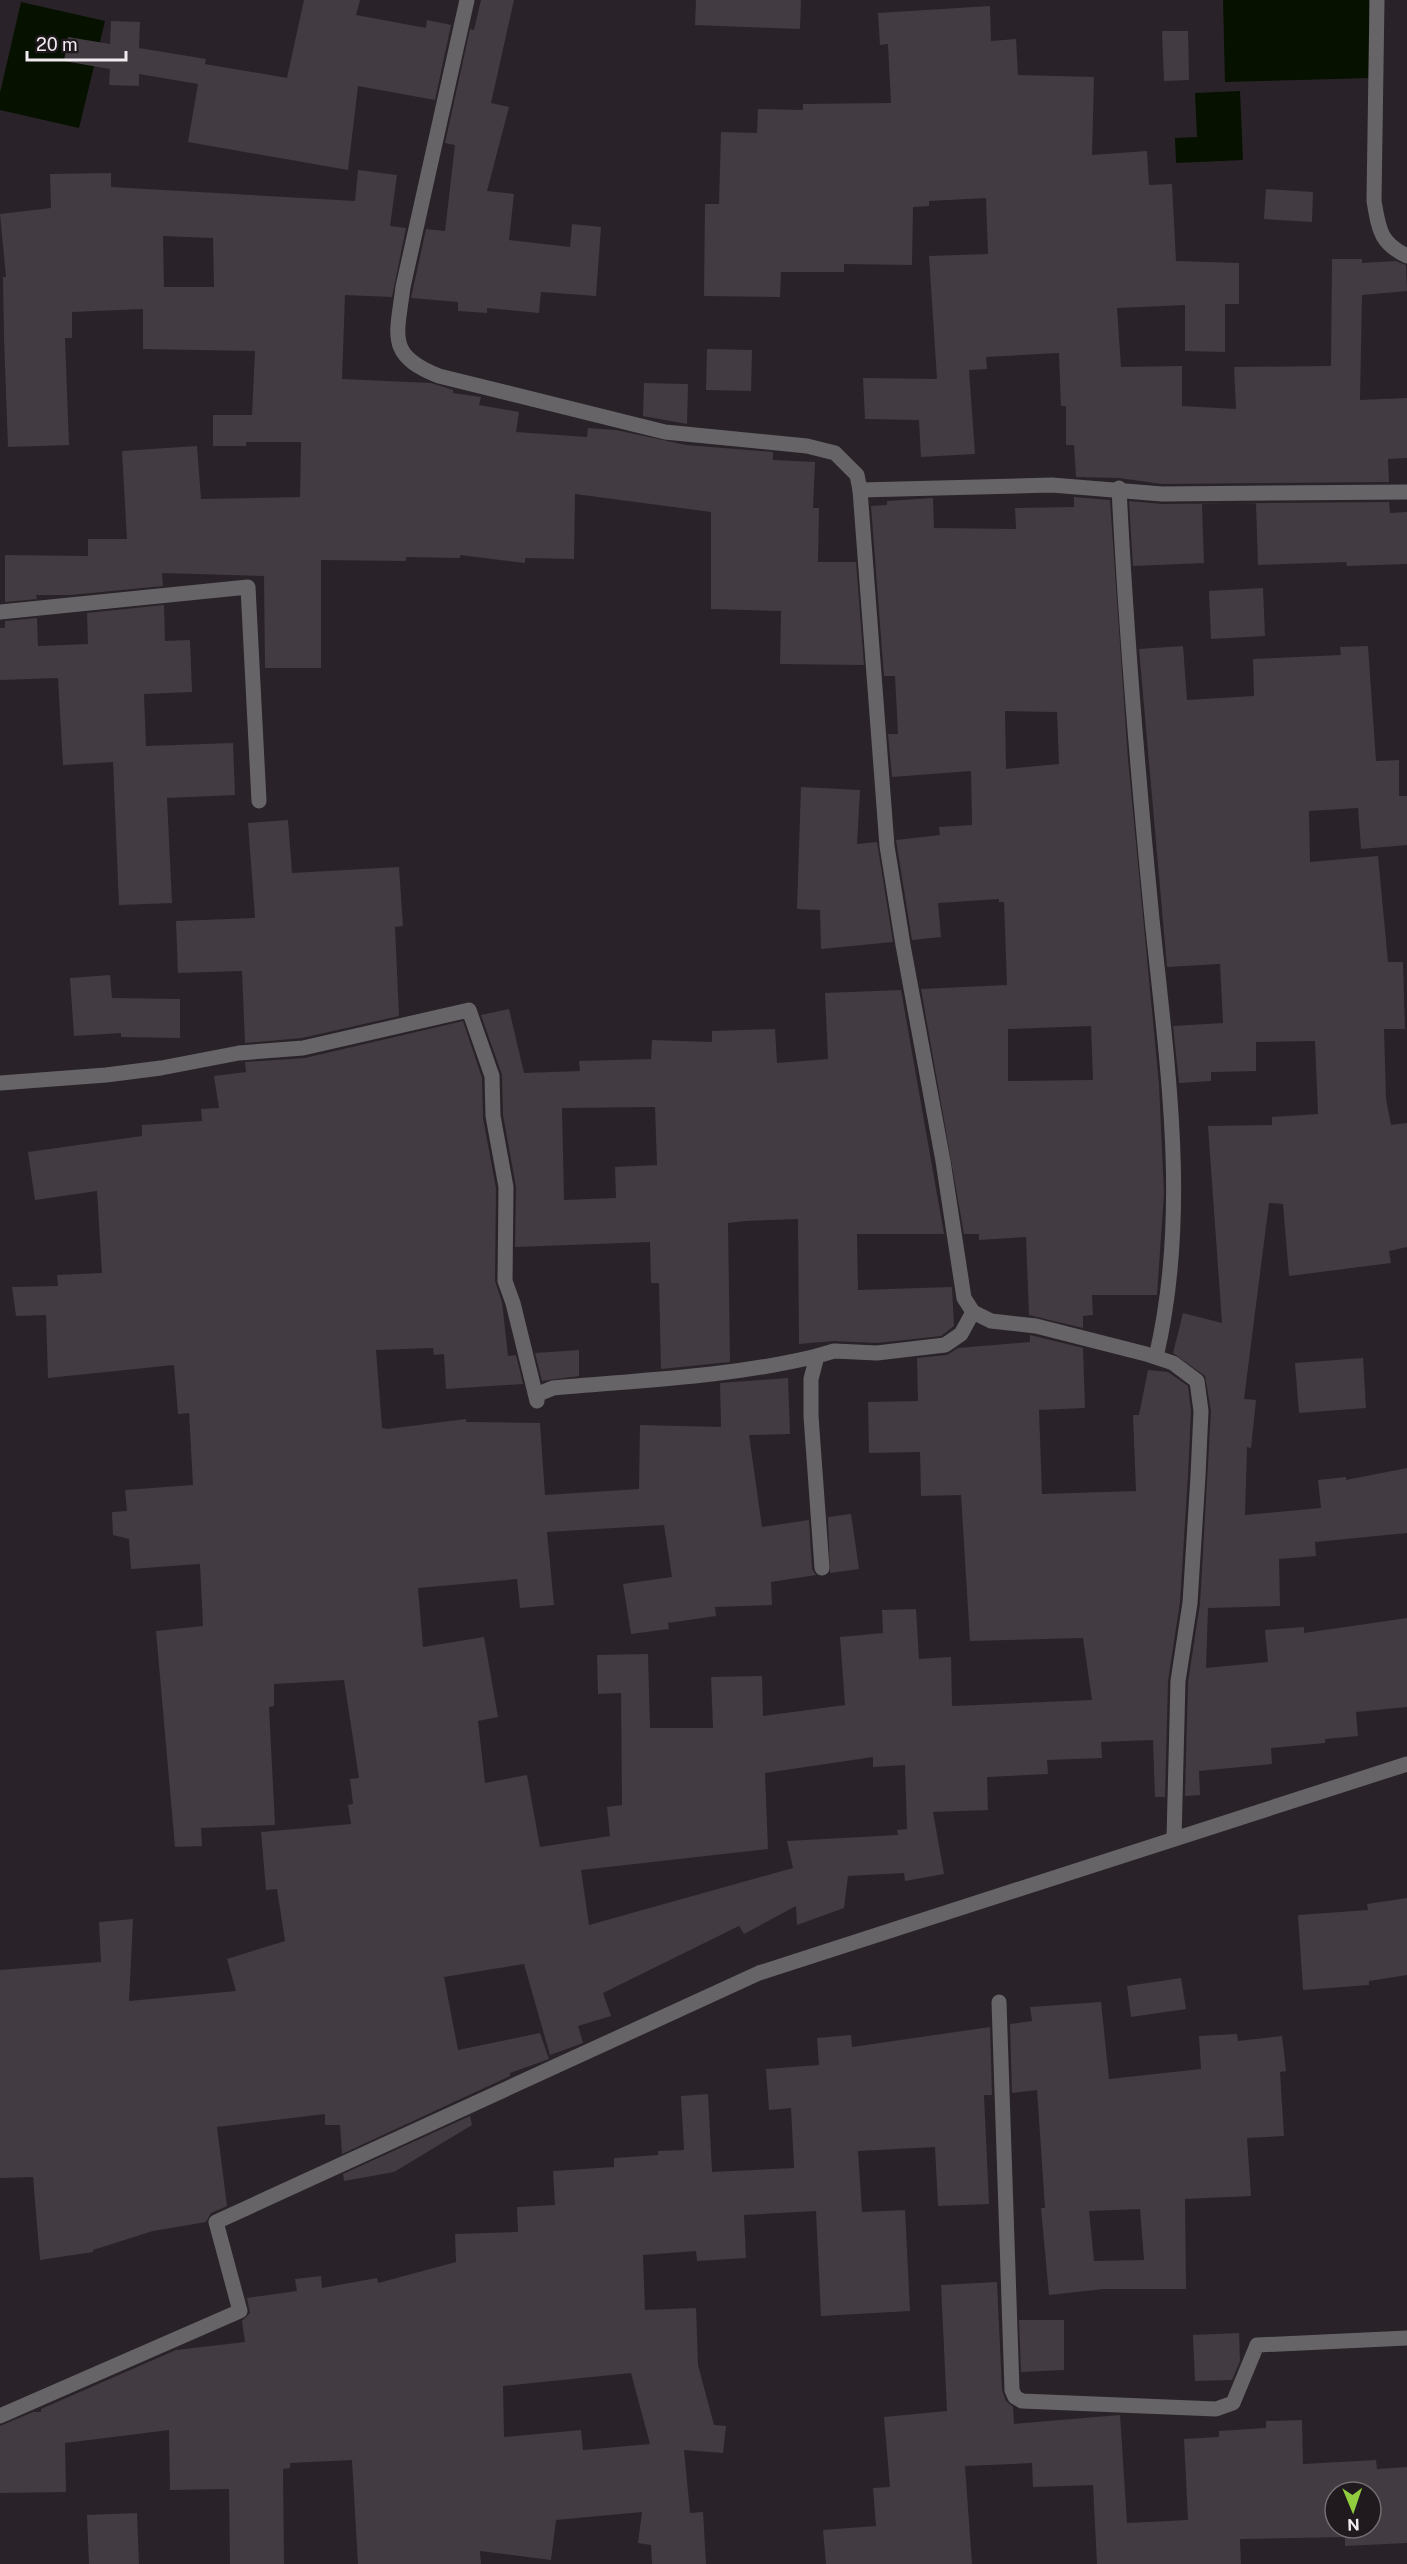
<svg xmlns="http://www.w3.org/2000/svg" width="1407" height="2564" font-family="'Public Sans',sans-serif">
<rect width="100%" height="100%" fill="#292329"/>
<!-- water -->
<g fill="#071100">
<path d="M1223 0H1369L1371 78 1225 82Z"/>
<path d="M21 2 105 21 79 128 0 110V93Z"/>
<path d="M1240 91 1243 160 1176 163 1175 138 1197 137 1195 93Z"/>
</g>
<!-- building -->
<g fill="#423b41" fill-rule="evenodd">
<path d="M304 0H360L356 15 426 28 427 20 451 25 435 100 358 86 348 170 188 142 198 84 139 74V86L109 85 110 69 64 61 68 37 110 44 111 21 140 22 139 48 206 59 205 64 287 78Z"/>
<path d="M481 0H514L491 103 509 107 487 191 514 194 509 240 570 247 572 224 601 227 596 296 541 292 539 313 487 308V313L458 311V302L411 298 426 229 445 231 455 145 445 143 470 29 474 30Z"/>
<path d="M696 0H801L800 29 695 25Z"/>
<path d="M990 6 991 41 1016 39 1018 75 1094 77 1092 155 1147 151 1149 185 1172 184 1176 261 1239 263V304H1225V352L1185 351V305L1117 308 1121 367 1182 366V406L1236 409 1234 367 1331 366 1332 259H1362V263L1396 261 1406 265 1407 291 1362 295 1360 400 1407 398V458L1388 459 1389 482 1162 484 1119 478 1076 477 1074 445H1066V406H1061L1059 353 986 357 987 369 969 370 975 454 921 457 919 420 865 419 863 378 937 379 929 256 988 254 986 198 929 201V206L913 207 912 265 844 264V272H781L780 297 704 296 705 204H719L721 132 757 133 758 109 803 110V104L891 103 888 44 880 45 878 13Z"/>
<path d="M1162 31H1188L1189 80 1164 81Z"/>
<path d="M358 170 397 175 390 226 406 228 392 297 345 295 342 379 431 383 453 390V393L481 397 479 405 519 412 516 432 587 437 588 428 616 430 686 445 773 452V460L815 462 813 508H819L818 562H856L864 665 780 664 781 611 711 609V512L575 494 574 559 525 558V563L460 555V558L406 557V561L321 560V668H265L264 576 162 573 163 586 70 595H36L37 599 5 602V555L88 556V539H127L122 451 197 446 201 499 300 497 301 442H246V446H213V415H252L255 351 143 349V309L72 312V338H65L69 445 8 447 4 338 3 277H6L0 214 51 208 50 174 111 173V187L355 201ZM163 236 213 238 214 287H164Z"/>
<path d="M1266 189 1313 192 1312 222 1264 219Z"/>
<path d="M707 349 752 350 751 391 706 390Z"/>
<path d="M644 383 688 384 687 424 643 416Z"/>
<path d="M1074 497 1110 500 1128 759 1159 1084 1164 1193 1157 1295H1092L1093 1315 1083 1316V1328L1029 1315 1026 1237 979 1240V1234H964L921 989 1007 985 1004 902H999V899L938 903 941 937 912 940 896 840 940 835 939 827 972 825 971 771 892 777 888 734H898L895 676H884L871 506 887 505V501L933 498 934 528 1016 529 1015 508 1074 507ZM1005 711 1057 712 1059 764 1006 769ZM1091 1026 1093 1080 1008 1081V1029Z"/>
<path d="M1129 501 1162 504 1389 502 1390 513 1407 512V564L1347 566 1346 562 1258 565 1256 503 1202 504 1204 563 1133 566Z"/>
<path d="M1263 588 1265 636 1211 639 1209 591Z"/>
<path d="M164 605 165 641 190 640 192 692 144 694 146 746 233 743 235 795 167 798 172 903 119 905 113 762 63 765 58 678 0 680V628H5V621L37 618 38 646 88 644 87 613Z"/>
<path d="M1183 646 1187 700 1254 696 1253 659 1341 655 1340 647 1368 646 1376 761 1399 760V796H1407V845L1361 849 1358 808 1309 811 1310 862 1378 856 1388 962H1403L1405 1029H1384L1386 1099 1391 1125 1407 1123V1247L1389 1251 1391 1263 1289 1276 1283 1204 1269 1203 1244 1399 1256 1400 1251 1448 1247 1447 1245 1515 1321 1508 1318 1480 1346 1477V1480L1407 1468V1533L1315 1542 1316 1556 1279 1559 1280 1606 1208 1608 1206 1668 1268 1662 1265 1630 1304 1627V1633L1407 1618V1707L1356 1712 1358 1736 1325 1739V1743L1271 1748 1272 1764 1199 1771 1200 1795 1185 1796 1188 1682 1200 1604 1211 1411 1205 1376 1173 1353 1183 1313 1222 1323 1208 1126 1272 1125V1117L1318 1114 1315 1041 1256 1042V1071L1211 1072V1081L1179 1083 1173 1026 1223 1023 1220 964 1167 967 1139 649Z"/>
<path d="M801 787 860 790 857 844 877 842 893 942 821 949 820 910 797 909Z"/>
<path d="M288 820 292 873 399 867 403 926 395 927 399 1016 302 1038 245 1043 242 971 178 973 176 921 255 918 248 823Z"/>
<path d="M110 975 112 998 180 999V1038L121 1037V1033L74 1036 70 978Z"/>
<path d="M901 990 944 1234H857L858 1290 952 1287 954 1326 941 1336 877 1343 834 1341 799 1344 798 1219 745 1221 728 1223 730 1362 661 1369 659 1283H651L650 1242 515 1247 516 1187 503 1115 502 1075 481 1015 509 1009 524 1073 580 1071 579 1061 651 1059 652 1040 712 1042V1031L775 1029 777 1063 828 1059 825 993ZM655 1107 657 1165 615 1167 616 1198 564 1200 562 1108Z"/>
<path d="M463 1021 482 1078 483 1118 496 1188 495 1281 502 1302 508 1356 516 1355 523 1384 446 1389 444 1354 434 1355 433 1348 376 1350 382 1428 387 1429 466 1419V1422L540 1423 545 1495 639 1489 640 1425 721 1427 720 1383 788 1378 790 1434 749 1435 762 1527 809 1520 812 1569 816 1575 771 1582 772 1605 715 1607 716 1616 668 1623 669 1629 631 1634 623 1584 672 1577 664 1525 547 1532 554 1605 520 1608 517 1579 418 1588 423 1647 484 1637 498 1717 478 1721 485 1783 527 1775 540 1847 610 1836 607 1807 622 1805 621 1693 598 1694 597 1655 648 1654 650 1728H713L711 1677 762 1676 763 1716 845 1705 840 1637 883 1633 882 1610 916 1609 919 1659 951 1657 952 1706 1092 1700 1083 1638 970 1641 961 1495 921 1496 920 1452 869 1453 868 1402 918 1401 917 1358 947 1355 958 1348 1030 1342V1335L1083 1348 1085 1408 1039 1410 1042 1494 1136 1491 1133 1415H1139L1148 1370 1168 1372 1188 1386 1191 1411 1188 1475 1180 1602 1168 1681 1165 1797H1155L1153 1740 1101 1742 1102 1758 1047 1760 1048 1774 987 1777 988 1810 933 1812 944 1874 905 1881 904 1873 848 1876 844 1908 797 1925 796 1906 744 1934 739 1926 603 1993 611 2016 578 2026 583 2043 550 2055 524 1964 444 1977 458 2050 540 2033 549 2059 510 2073V2076L342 2154 340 2125H325V2114L217 2127 227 2206 211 2213 206 2222 153 2231 93 2250V2252L40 2260 33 2177 0 2178V1970L101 1962 99 1922 133 1919 129 2001 236 1991 227 1959 285 1941 277 1889 266 1890 261 1832 351 1824 348 1805 353 1804 350 1779 359 1778 344 1680 274 1684V1706L269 1707 275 1825 201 1828 202 1846 175 1847 156 1631 203 1626 200 1564 131 1569 129 1539 113 1535 112 1512 127 1511 125 1490 193 1485 189 1413 178 1414 174 1365 48 1378 46 1315 16 1316 12 1287 58 1286 57 1275 102 1273 97 1191 35 1200 28 1152 142 1136V1125L202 1121 201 1109 219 1108 214 1076 246 1072 245 1062 305 1058ZM873 1757V1767L905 1765 907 1829 897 1830 898 1835 787 1841 793 1868 589 1925 581 1870 768 1849 765 1773Z"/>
<path d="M579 1350V1376L542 1381 535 1353Z"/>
<path d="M1363 1358 1366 1408 1299 1413 1295 1363Z"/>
<path d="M851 1514 859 1569 830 1573 828 1517Z"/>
<path d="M1407 1898V1975L1369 1981V1985L1303 1990 1298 1915 1368 1910 1367 1904Z"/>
<path d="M1181 1978 1186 2009 1131 2017 1127 1986Z"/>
<path d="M1101 2002 1109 2079 1201 2069 1199 2036 1237 2034 1238 2041 1282 2036 1286 2071 1280 2072 1284 2136 1247 2138 1251 2196 1185 2199 1186 2289H1104L1049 2295 1041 2208H1045L1037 2090 1012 2093 1010 2024 1032 2021 1030 2007ZM1140 2209 1144 2260 1094 2261 1089 2211Z"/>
<path d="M990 2027 992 2095H984L989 2204 938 2206 935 2147 858 2151 862 2212 905 2210 910 2311 821 2316 816 2211 744 2215 746 2258 697 2261 696 2251 643 2255 645 2310 696 2308 698 2365 714 2425 726 2426 723 2453 684 2450 690 2513 703 2512 706 2564H652L651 2545 638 2543 642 2512 556 2520 551 2560 480 2551 481 2564H358L352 2460 290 2463V2468L283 2469 284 2564H230L229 2489 170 2490 169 2430 65 2443 66 2492 0 2493V2426L33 2412H41V2409L176 2350 245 2342 242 2321 250 2313 247 2298 297 2291 295 2279 321 2276 322 2288 377 2278 378 2283 456 2262 455 2234 518 2232 517 2207 555 2205 553 2171 614 2167V2158L658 2155V2151L684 2150 681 2096 708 2094 712 2172 794 2168 791 2108 769 2110 766 2069 819 2065 817 2038 851 2035 852 2047ZM631 2373 650 2444 583 2450 581 2430 504 2437 503 2386Z"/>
<path d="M470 2116 472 2125 394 2172 344 2181 343 2174Z"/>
<path d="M997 2282 1002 2390 1006 2401 1013 2407 1014 2424 1120 2415 1127 2523 1188 2520 1184 2439 1219 2437V2431L1266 2428V2421L1302 2420 1303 2464 1376 2460 1377 2469 1407 2467V2543L1345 2546V2537L1240 2539 1241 2564H1097L1093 2485 1033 2487 1032 2463 965 2466 972 2564H826L823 2530 876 2526 873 2488 890 2487 884 2417 947 2411 941 2285ZM1335 2492H1371V2528H1335Z"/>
<path d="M1019 2320H1064V2370L1021 2372Z"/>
<path d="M1239 2333 1240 2361 1232 2380 1195 2381 1193 2335Z"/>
<path d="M137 2513 139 2564H89L87 2515Z"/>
</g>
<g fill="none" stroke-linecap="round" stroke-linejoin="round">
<!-- minor -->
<g stroke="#676467" stroke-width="15">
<path d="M467 0 403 287C397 336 386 355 439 376L665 432 807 446 835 453 857 475 860 490 1052 485 1162 494 1407 492"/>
<path d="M1377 0 1374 201C1379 230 1380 243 1407 256"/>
<path d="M1119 488C1126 632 1138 776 1152 919 1167 1064 1190 1213 1156 1357"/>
<path d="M860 490 887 846 903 945 943 1161 964 1298 973 1312 991 1321 1036 1326 1146 1354 1173 1363 1197 1381 1201 1411 1198 1476 1190 1603 1178 1681 1174 1839"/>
<path d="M0 612 248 587 259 801"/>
<path d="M0 1083 106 1075 161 1068 239 1053 303 1048 469 1010 492 1076 493 1116 506 1187 505 1281 513 1303 537 1401"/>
<path d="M536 1395 553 1388C642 1380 730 1377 817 1356"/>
<path d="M822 1568 811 1416V1379L817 1356 834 1351 877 1353 945 1345 961 1334 973 1312"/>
<path d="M999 2002 1012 2390 1015 2397 1022 2401 1216 2409 1233 2403 1257 2345 1407 2338"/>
<path d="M0 2416 240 2311 216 2222 759 1973 1407 1764"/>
</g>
</g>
<!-- north arrow -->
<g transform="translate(1353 2510) rotate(178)"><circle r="28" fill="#201a1f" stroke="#736e72" stroke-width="1.5"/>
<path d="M0-4.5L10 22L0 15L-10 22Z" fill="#91cd3f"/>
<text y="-9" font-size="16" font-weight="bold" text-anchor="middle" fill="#efebef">N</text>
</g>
<!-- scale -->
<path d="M27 51v9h99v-9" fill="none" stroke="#efebef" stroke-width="3"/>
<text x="36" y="51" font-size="18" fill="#efebef" stroke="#201a1f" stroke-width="4.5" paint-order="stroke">20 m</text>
</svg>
